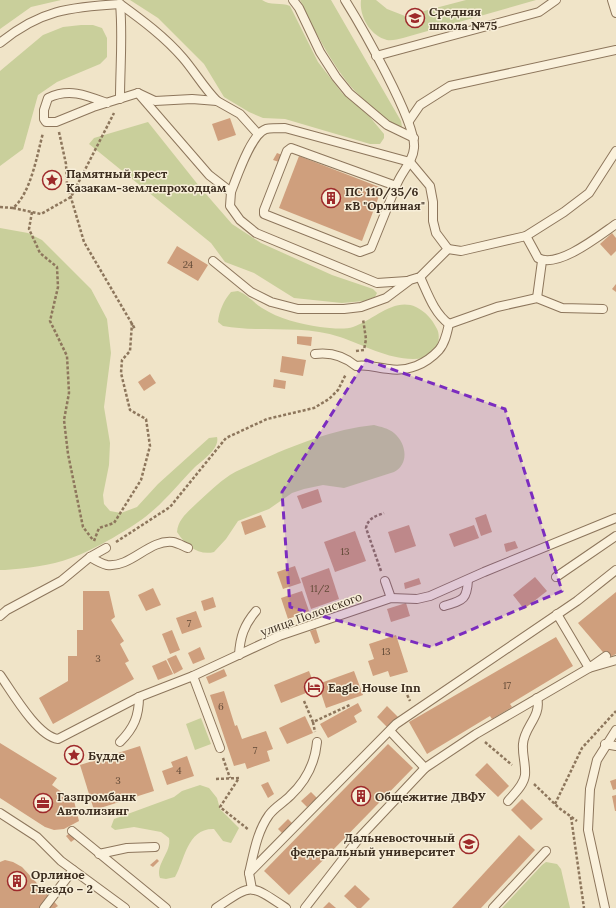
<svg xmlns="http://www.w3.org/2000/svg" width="616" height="908" font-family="Lora,serif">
<rect width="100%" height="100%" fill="#f0e4c8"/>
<!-- green -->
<g fill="#c9cf9b">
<path d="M0 0H61L31 7 0 29Z"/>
<path d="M130 0H262C270 6 281 2 290 6L318 62 342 93 369 116 384 134V138L380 144H370L285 119 263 118 249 112 224 97 204 64 158 18Z"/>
<path d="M300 0H331L401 121 402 127 396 126C382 115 366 103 354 90 333 67 313 28 300 0Z"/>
<path d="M361 0H376L387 9 405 16 466 0H536L403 38C398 39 392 41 387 40 370 36 359 16 361 0Z"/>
<path d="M81 25H93L102 28 107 38V57L100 64 57 82 38 95 23 149 0 166V71L43 35 63 27Z"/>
<path d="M148 122 199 186 232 224 261 243 332 275 373 289 377 293 375 297 364 301 342 303 294 298 254 273 225 262 211 243 89 144 94 138Z"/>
<path d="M0 228 28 233 42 240 91 289 107 319 111 353 104 407 110 443 109 465 103 495 104 504 110 511 121 513 137 507 158 484 209 438 217 437C220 448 203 460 195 467 180 482 167 499 150 513 134 527 92 551 71 558 50 566 27 568 5 570H0Z"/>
<path d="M238 291C248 295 254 303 262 308 279 319 300 324 320 327 329 328 345 330 353 327 374 320 394 297 416 307 426 312 432 319 437 329 442 339 436 356 424 358 394 363 367 346 340 337 303 324 261 333 223 326L218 322C219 311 224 300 231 292Z"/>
<path d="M374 425C381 427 388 428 394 433 407 444 409 464 394 472L344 488 323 485 304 489 292 493 269 509 238 521 226 539 214 552C199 556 185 545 177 532 178 519 188 512 197 503 208 493 218 483 230 475 238 470 248 466 257 462 294 445 334 429 374 425Z"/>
<path d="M201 718 211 744 195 750 186 724Z"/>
<path d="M200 785 209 788 217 798 220 809 239 828 231 843 223 841 214 829C187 828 185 860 175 877L166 879 160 878C155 864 172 852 169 838L161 832 134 827 115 830 111 827 114 819 174 797 182 791Z"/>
<path d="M546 862 557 864 561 869 570 908H502L542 865Z"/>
</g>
<!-- building -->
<g fill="#cf9f7d">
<path d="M230 118 236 135 218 141 212 124Z"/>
<path d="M277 153 282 155 279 162 273 160Z"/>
<path d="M299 156 382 188 362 241 279 208Z"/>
<path d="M612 233 616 238V251L611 256 600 244Z"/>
<path d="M177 246 208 265 198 281 167 263Z"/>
<path d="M616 284V292L612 289Z"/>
<path d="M297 336 312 337 311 346 297 344Z"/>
<path d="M282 356 306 360 303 376 280 372Z"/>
<path d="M150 374 156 383 144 391 138 382Z"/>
<path d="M274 379 286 381 285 389 273 387Z"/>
<path d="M318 489 322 502 302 509 297 496Z"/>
<path d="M486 514 492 532 481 536 475 518Z"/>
<path d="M261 515 266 527 245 535 241 522Z"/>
<path d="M409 525 416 546 395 553 388 532Z"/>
<path d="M474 525 479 538 454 547 449 534Z"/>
<path d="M355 531 366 561 335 572 324 542Z"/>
<path d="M515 541 518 548 506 552 504 544Z"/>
<path d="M295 566 301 583 283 589 277 572Z"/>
<path d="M329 568 339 599 311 609 301 578Z"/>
<path d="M535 577 547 591 524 609 513 595Z"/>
<path d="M419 578 421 584 405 589 404 583Z"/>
<path d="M153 588 161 605 146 611 138 595Z"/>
<path d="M83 591H109L115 617 111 620 124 641 120 644 129 661 125 663 134 679 53 724 39 698 68 681V656H77V630H83Z"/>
<path d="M302 591 309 611 288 619 281 598Z"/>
<path d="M616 592V654L608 658 578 623Z"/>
<path d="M213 597 216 607 204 611 201 601Z"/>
<path d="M406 603 410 616 391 622 387 609Z"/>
<path d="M196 611 202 627 182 634 176 618Z"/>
<path d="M316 629 320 642 315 644 310 631Z"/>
<path d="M172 630 180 650 170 654 162 634Z"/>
<path d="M396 635 408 672 390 677 388 671 373 676 368 661 374 659 369 644Z"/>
<path d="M556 637 573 666 510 704 512 707 492 719 490 716 427 754 409 722Z"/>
<path d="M200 647 205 659 193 664 188 653Z"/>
<path d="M176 655 183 669 174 674 167 659Z"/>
<path d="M166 660 173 674 158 680 152 666Z"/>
<path d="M224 669 227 676 209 684 206 677Z"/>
<path d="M309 671 316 689 281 703 274 685Z"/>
<path d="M354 671 363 695 326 708 318 684Z"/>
<path d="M224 691 235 726 237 725 242 739 266 731 273 749 267 751 270 761 247 769 245 763 234 766 210 695Z"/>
<path d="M358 703 362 711 354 716 357 722 328 738 320 724Z"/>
<path d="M387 706 399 718 389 729 377 717Z"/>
<path d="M305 716 313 733 287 744 279 728Z"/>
<path d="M0 743 57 778 52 785 74 801 79 821 64 829 54 830 45 827 0 798Z"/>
<path d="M388 744 413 768 289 895 264 871Z"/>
<path d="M140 746 154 791 94 810 80 765Z"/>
<path d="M187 756 194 776 167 785 162 771 173 767 171 762Z"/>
<path d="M487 763 509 786 498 797 475 775Z"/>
<path d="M616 779V789L613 790 610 781Z"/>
<path d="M268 782 274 794 268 798 261 785Z"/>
<path d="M311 792 317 798 307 807 301 801Z"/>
<path d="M616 795V811H615L612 796Z"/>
<path d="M522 799 543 819 531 830 511 810Z"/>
<path d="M288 819 294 825 284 835 278 829Z"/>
<path d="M70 833 75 839 71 842 66 836Z"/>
<path d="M519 835 535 850 481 908H452Z"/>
<path d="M157 859 159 861 153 867 150 865Z"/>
<path d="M5 860 13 862 22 867 58 906 55 908H0V862Z"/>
<path d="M355 885 370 899 361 908H357L344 896Z"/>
<path d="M329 902 336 908H323Z"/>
</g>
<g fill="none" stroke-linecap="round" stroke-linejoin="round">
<defs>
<g id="service">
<path d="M293 0 299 8 320 52 336 77 349 93 387 125 414 138"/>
<path d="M345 0C360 24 417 123 414 148 413 162 401 172 396 186L371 248 360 252 264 214V210L287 151 291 148 396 186"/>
<path d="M612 0 616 13"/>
<path d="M0 43C40 10 70 7 120 4 142 20 165 37 183 58 195 72 204 88 217 101"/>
<path d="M376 56 539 12 556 0"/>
<path d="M138 93 209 175 231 192 230 206 240 220 256 233 377 283 407 281"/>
<path d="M120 99C120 67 123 35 120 4"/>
<path d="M107 103C86 95 69 88 48 98L44 110V119L46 122H56L93 107 138 93 155 101 192 99 217 101 240 114 258 134"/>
<path d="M409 121 420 105 450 86 616 50"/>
<path d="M526 236 564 212 589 193 616 151"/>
<path d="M448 249 461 251 526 236 538 258C558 269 600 235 616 224"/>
<path d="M213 261 251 292 271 302 298 309H344L361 307 386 298 410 280 420 277 448 249 436 233 433 221V202L430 186 410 162 285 128C279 128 271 128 266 129 251 134 237 177 231 192"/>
<path d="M420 277C428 294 434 313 449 324"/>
<path d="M537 298 542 261"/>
<path d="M315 354C330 352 344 356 356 366 368 364 377 368 389 369 408 372 426 364 439 350 445 343 447 333 449 324L497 307 537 298 562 308 603 309"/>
<path d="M90 557C95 560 102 564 107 565 131 568 149 539 173 542 178 543 183 546 188 548"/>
<path d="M556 577 616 536"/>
<path d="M385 581 391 598"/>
<path d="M444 606C463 600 467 600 468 580"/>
<path d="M557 614 589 668 606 656"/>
<path d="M0 616 7 610 61 581 90 557 106 548"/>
<path d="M239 655C240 637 244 625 256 611"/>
<path d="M0 675C12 692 37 736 58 739L139 697 193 676 279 636 391 598 417 599 430 596 484 572 616 518"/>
<path d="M193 676 220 748"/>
<path d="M390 731 425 768"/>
<path d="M120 742C134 728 139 716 139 697"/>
<path d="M605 744 616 746"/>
<path d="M508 801C514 794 524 785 525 775 526 765 522 754 523 744 524 727 542 716 537 698"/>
<path d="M0 813 37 837 61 861 125 908"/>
<path d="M72 831 166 908"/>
<path d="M99 854 127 848 155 847"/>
<path d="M249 873C254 852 257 832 269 815 275 807 283 803 290 796 305 782 315 763 317 742"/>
<path d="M252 889 249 873 396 724 577 601 616 570"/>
<path d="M44 908 73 870"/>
<path d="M216 908C252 884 249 883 286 908"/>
<path d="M305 908 360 837 425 768 476 734 589 668 616 660"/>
<path d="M493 908 546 851"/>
<path d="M605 908 588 830 590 789 597 760 616 730"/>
</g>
</defs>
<!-- service casing -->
<use href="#service" stroke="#8d765c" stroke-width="10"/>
<!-- path -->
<g stroke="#8d765c" stroke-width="2.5" stroke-dasharray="3 2" stroke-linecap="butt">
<path d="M59 132 66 164 67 184 84 242 135 329"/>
<path d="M0 207 13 208C31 193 37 155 43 133"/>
<path d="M13 208 41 214 71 197 114 113"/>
<path d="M32 212 29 229 40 253 57 267 58 287 50 321 67 356 69 393 64 420 68 454 83 527 93 540"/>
<path d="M356 351 364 350 366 339 363 319"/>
<path d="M94 541 99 528 114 523 141 480 150 446 146 419 130 410 121 373 122 360 130 351 132 323"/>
<path d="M116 542 170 507 226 438 267 419 314 408 329 399 338 390 346 374"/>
<path d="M381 571 366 528C368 518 376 516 384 513"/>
<path d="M403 686 410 701"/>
<path d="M304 701 313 722 350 705"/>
<path d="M313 722 315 732"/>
<path d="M485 742 512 765"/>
<path d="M223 758 230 778"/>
<path d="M216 779 239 778 220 807 249 830"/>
<path d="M534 784 559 808 577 821"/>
<path d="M555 804 582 748 616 711"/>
<path d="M571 817 584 908"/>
</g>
<!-- service -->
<use href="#service" stroke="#faf1dc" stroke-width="8"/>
</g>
<!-- marked area -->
<path fill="#7b2cbf" fill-opacity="0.2" stroke="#7b2cbf" stroke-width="3" stroke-dasharray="8 5" stroke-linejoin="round" d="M366 360 505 409 562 591 431 647 290 607 282 492Z"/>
<!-- icons -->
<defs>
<symbol id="school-ring" viewBox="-11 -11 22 22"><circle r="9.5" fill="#f7eed8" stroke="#9e2a2b" stroke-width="1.5"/><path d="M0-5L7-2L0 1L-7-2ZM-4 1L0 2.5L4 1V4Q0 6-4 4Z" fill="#9e2a2b"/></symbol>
<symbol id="sight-ring" viewBox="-11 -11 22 22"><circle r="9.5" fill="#f7eed8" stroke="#9e2a2b" stroke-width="1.5"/><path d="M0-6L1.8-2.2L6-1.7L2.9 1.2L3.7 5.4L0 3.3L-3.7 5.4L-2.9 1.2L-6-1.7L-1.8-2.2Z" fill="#9e2a2b"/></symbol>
<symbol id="building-ring" viewBox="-11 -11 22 22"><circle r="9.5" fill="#f7eed8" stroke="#9e2a2b" stroke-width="1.5"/><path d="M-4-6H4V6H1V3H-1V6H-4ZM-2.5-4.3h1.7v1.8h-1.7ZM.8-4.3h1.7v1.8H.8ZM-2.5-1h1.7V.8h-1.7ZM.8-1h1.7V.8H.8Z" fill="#9e2a2b"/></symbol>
<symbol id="hotel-ring" viewBox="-11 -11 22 22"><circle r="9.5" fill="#f7eed8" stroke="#9e2a2b" stroke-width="1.5"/><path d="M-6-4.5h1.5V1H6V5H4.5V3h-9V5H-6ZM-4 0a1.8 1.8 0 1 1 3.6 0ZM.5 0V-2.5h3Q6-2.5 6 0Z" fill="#9e2a2b"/></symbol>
<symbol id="office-ring" viewBox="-11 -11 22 22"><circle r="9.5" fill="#f7eed8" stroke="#9e2a2b" stroke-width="1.5"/><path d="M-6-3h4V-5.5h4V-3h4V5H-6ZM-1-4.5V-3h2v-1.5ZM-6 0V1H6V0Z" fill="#9e2a2b"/></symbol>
<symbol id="university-ring" viewBox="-11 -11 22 22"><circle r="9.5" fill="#f7eed8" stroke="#9e2a2b" stroke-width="1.5"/><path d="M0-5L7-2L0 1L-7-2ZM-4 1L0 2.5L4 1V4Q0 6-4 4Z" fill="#9e2a2b"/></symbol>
</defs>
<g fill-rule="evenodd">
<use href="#school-ring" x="404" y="7" width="22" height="22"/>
<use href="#sight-ring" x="41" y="169" width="22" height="22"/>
<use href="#building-ring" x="320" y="187" width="22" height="22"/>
<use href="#hotel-ring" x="303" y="676" width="22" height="22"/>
<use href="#sight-ring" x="63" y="744" width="22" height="22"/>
<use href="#building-ring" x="350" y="785" width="22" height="22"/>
<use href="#office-ring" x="32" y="792" width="22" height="22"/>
<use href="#university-ring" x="458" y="833" width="22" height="22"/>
<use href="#building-ring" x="6" y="870" width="22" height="22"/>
</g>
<g text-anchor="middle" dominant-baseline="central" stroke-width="3" stroke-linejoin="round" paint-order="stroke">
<!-- number labels -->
<g font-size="10" fill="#624a37">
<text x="188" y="264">24</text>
<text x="345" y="551">13</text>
<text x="320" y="588">11/2</text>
<text x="189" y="623">7</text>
<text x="386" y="651">13</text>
<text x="98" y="658">3</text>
<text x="507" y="685">17</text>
<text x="221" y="706">6</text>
<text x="255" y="750">7</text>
<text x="179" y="770">4</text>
<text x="118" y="780">3</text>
</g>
<!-- poi labels -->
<g font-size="12" font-weight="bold" fill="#3d2e20" stroke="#f7eed8" text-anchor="start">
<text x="429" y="11">Средняя<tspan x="429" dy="14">школа №75</tspan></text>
<text x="66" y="173">Памятный крест<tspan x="66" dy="14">Казакам-землепроходцам</tspan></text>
<text x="345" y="191">ПС 110/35/6<tspan x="345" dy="14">кВ "Орлиная"</tspan></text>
<text x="328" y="687">Eagle House Inn</text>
<text x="88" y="755">Будде</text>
<text x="57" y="796">Газпромбанк<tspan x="57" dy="14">Автолизинг</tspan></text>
<text x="375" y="796">Общежитие ДВФУ</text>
<text x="455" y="837" text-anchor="end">Дальневосточный<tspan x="455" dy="14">федеральный университет</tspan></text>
<text x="31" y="874">Орлиное<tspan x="31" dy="14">Гнездо – 2</tspan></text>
</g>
<!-- street labels -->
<g font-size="12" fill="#3d2e20" stroke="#f7eed8">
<text transform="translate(311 614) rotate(-20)">улица Полонского</text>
</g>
</g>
</svg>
